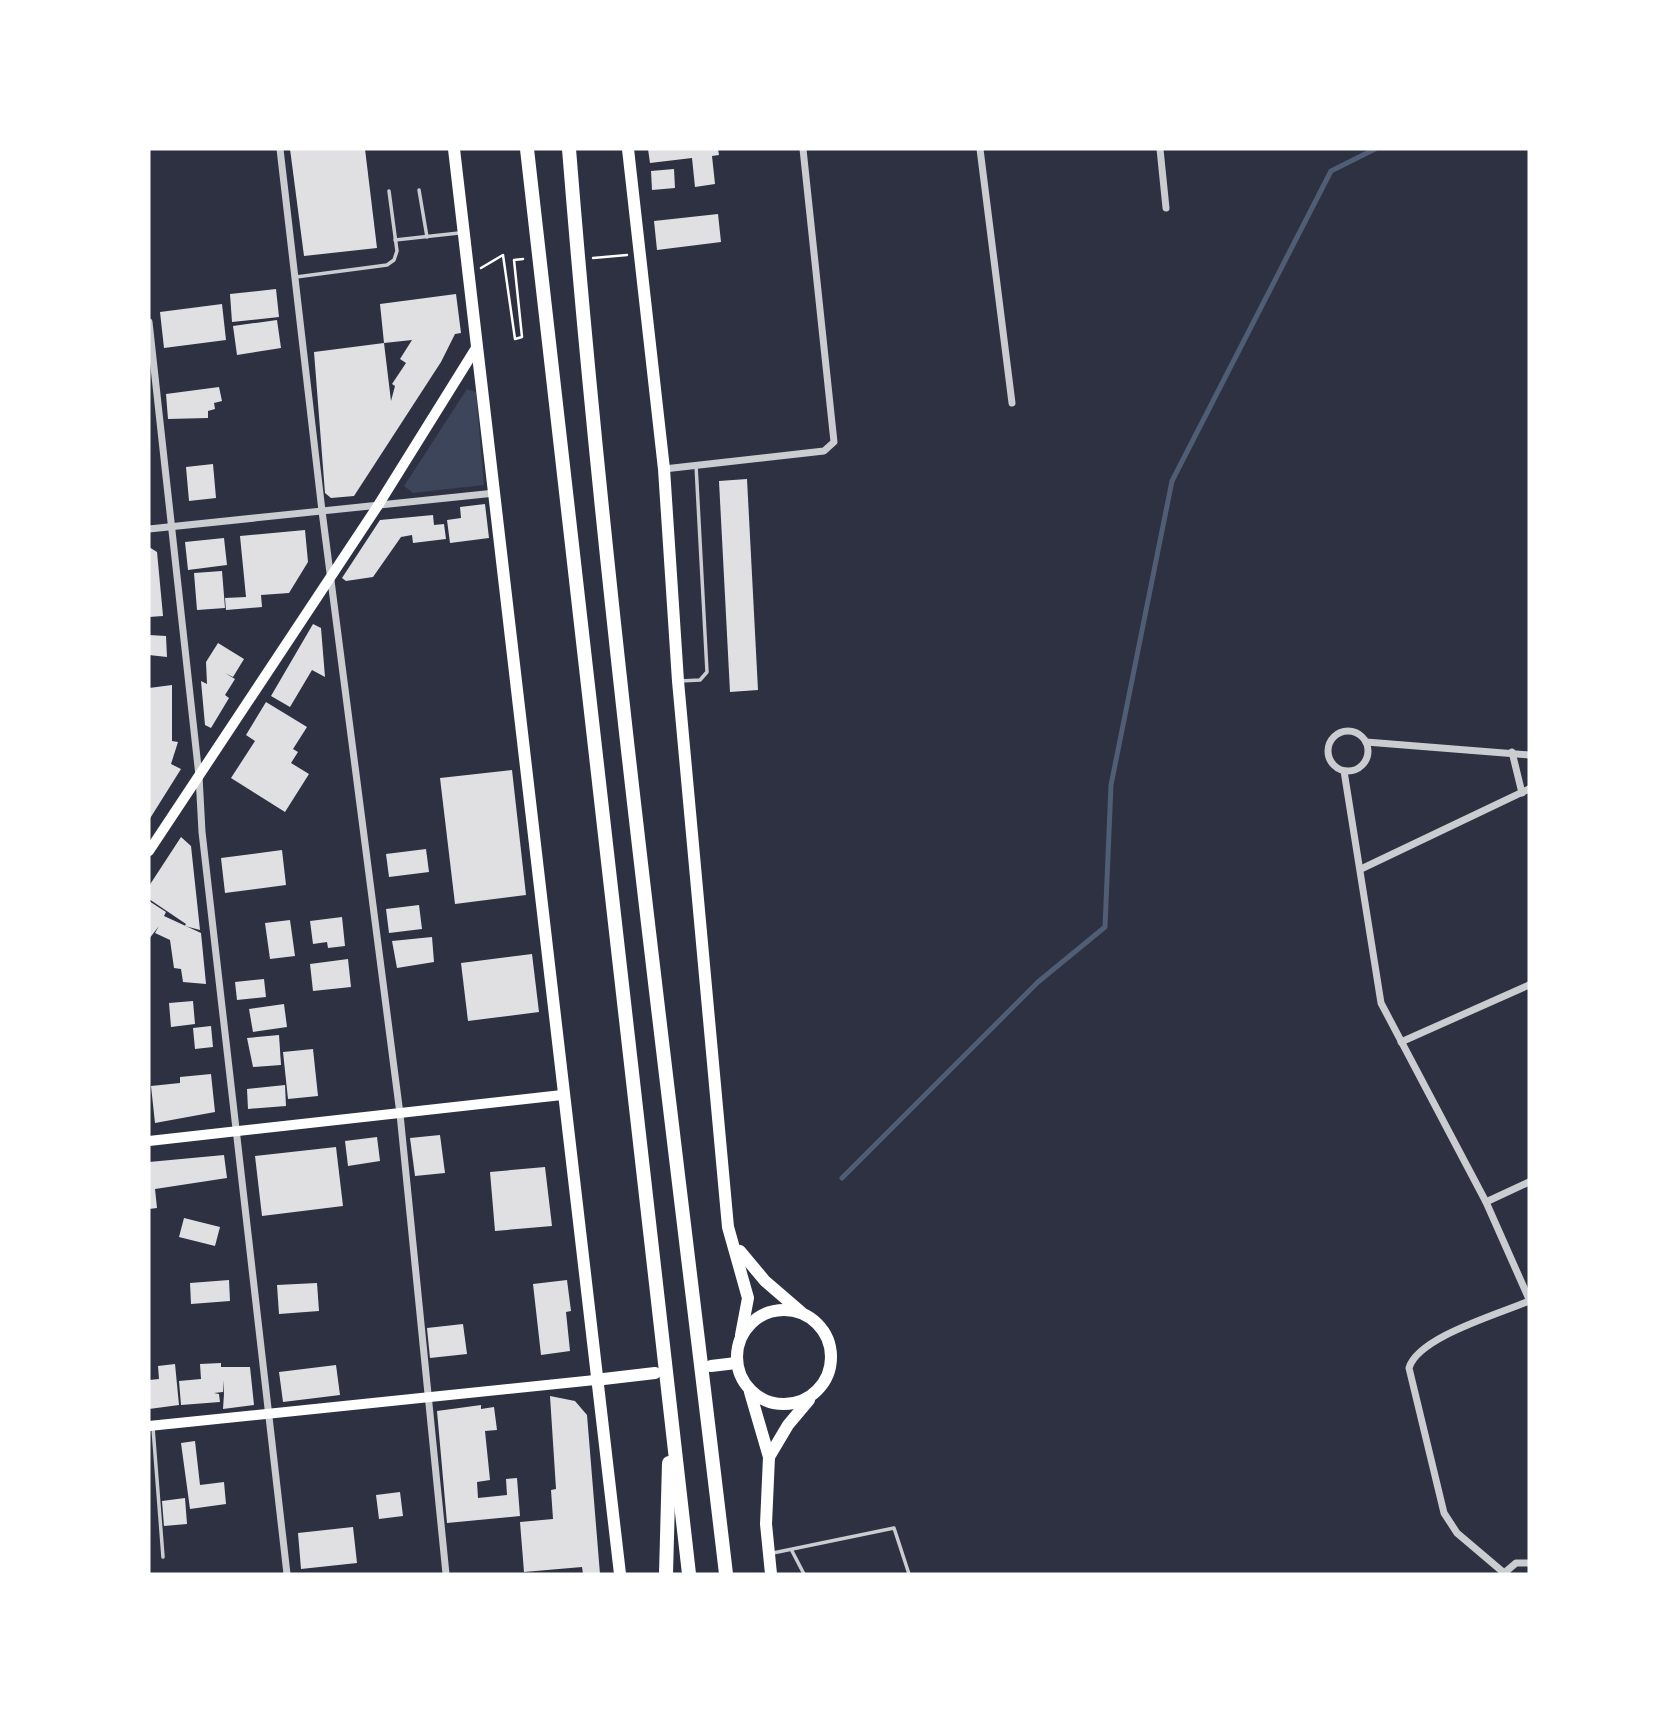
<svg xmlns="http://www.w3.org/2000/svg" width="1678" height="1723" font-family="'PT Sans Narrow',sans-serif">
<rect width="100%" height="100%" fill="#2d3142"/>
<!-- green -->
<path fill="#3c4559" d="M467 389 476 392 484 485 413 493 404 486Z"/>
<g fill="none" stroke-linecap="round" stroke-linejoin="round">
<!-- stream -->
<path stroke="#4f5d75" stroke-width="5" d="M842 1178 1038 982 1105 927 1111 785 1172 481 1331 171 1375 149"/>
</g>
<!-- building -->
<g fill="#e0e0e3" fill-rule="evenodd">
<path d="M290 149H365L377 248 304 256Z"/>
<path d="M648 149H718L719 155 712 156 715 184 695 187 692 158 650 163Z"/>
<path d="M674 169 675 188 652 190 651 171Z"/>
<path d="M718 214 721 242 657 250 654 221Z"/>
<path d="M276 289 279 317 232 322 230 294Z"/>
<path d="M456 294 461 333 455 334 441 362 354 496 331 498 325 493 314 352 384 343 380 304ZM412 340 400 359 406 363 392 384 395 386 391 401 384 343Z"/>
<path d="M222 304 226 340 164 348 160 312Z"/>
<path d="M277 320 281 348 237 355 233 326Z"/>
<path d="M219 387 222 401 214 403 215 409 208 411V418L168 419 166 394Z"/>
<path d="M213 464 216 498 189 501 186 467Z"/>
<path d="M747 479 758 690 730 692 719 481Z"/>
<path d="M485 504 489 538 450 543 447 520 461 518 460 507Z"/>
<path d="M433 515 434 525 444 524 446 539 413 543 412 535 401 537 373 577 346 581 342 578 380 520Z"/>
<path d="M305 530 308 562 289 593 261 595 262 607 226 610 225 598 246 597 240 536Z"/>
<path d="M224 538 227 565 188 570 185 542Z"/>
<path d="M149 547 157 552 163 616 149 617Z"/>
<path d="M222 571 225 608 197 610 194 573Z"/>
<path d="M313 624 321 628 325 677 312 670 290 707 271 696Z"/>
<path d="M149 635 166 636 167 657 149 655Z"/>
<path d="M218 643 244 659 233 677 225 673 235 679 225 695 229 698 211 728 205 725 201 681 207 684 206 662Z"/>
<path d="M172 685V741L178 742 171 764 181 769 149 820V688Z"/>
<path d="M266 702 307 727 293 749 298 752 291 763 309 774 285 812 231 778 255 741 246 735Z"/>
<path d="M512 770 526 895 455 904 440 778Z"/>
<path d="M181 837 191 846 200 930 185 926 186 924 149 899V886Z"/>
<path d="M426 849 429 872 389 877 386 854Z"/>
<path d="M282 850 286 885 225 893 221 858Z"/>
<path d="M149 901 166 912 164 916 201 933 206 984 183 982 181 969 174 968 170 940 155 933 159 926 149 939Z"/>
<path d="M419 905 422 929 389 933 386 909Z"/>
<path d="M342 917 345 946 328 948 327 942 313 944 310 921Z"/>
<path d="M290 920 295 956 270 959 265 923Z"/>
<path d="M432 937 434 962 397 968 392 941Z"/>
<path d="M532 954 539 1012 468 1021 461 963Z"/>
<path d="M348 959 351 987 313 991 310 964Z"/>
<path d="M264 979 266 997 237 1000 235 982Z"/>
<path d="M193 1001 195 1024 171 1027 169 1003Z"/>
<path d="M284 1004 287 1027 253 1032 249 1009Z"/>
<path d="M211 1026 213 1047 195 1049 193 1028Z"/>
<path d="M279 1035 281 1065 253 1067 247 1038Z"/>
<path d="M313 1049 318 1096 288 1099 283 1052Z"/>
<path d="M211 1074 215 1112 155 1123 151 1086 180 1083V1077Z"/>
<path d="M285 1085 286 1106 248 1109 247 1089Z"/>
<path d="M440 1135 445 1173 415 1176 410 1138Z"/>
<path d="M377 1137 380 1161 348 1166 345 1141Z"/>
<path d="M336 1147 343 1206 262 1216 255 1156Z"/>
<path d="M224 1155 227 1178 155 1189 157 1208 149 1209V1162Z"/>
<path d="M545 1167 552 1226 495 1231 490 1172Z"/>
<path d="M184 1218 220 1227 215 1246 179 1237Z"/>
<path d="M229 1280 230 1301 191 1304 190 1283Z"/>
<path d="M567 1280 571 1311 566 1312 570 1351 541 1355 533 1284Z"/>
<path d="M317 1283 319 1311 279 1314 277 1285Z"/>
<path d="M463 1324 467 1354 430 1358 427 1328Z"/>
<path d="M221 1363V1367H250L254 1405 223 1409 224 1394 223 1380V1392L214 1393 219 1394 220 1402 181 1405 179 1381 201 1379 200 1364Z"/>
<path d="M175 1364 179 1405 149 1409V1380L159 1379 158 1366Z"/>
<path d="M336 1365 340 1395 283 1402 279 1372Z"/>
<path d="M550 1396 575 1401 587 1415 600 1574H583L582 1567 524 1572 520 1522 553 1519 551 1490 556 1489Z"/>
<path d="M481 1405V1409L494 1407 497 1430 485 1431 490 1480 477 1482 478 1498 507 1495 506 1479 517 1478 520 1516 447 1523 437 1411Z"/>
<path d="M195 1441 200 1485 224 1482 226 1504 190 1509 181 1443Z"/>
<path d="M400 1492 403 1516 379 1519 376 1495Z"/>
<path d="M185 1498 187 1524 164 1526 162 1501Z"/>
<path d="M353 1527 357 1563 301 1569 298 1533Z"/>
</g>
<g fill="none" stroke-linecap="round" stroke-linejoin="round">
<!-- path -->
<g stroke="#fff" stroke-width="2.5">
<path d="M593 258 627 255"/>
<path d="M481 268 503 255 515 339 522 337 514 260 523 259"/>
</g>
<!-- service -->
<g stroke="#caccd0" stroke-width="3.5">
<path d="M419 190 427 237"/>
<path d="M395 240 459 233"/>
<path d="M296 277 387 265 394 260 397 251 389 191"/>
<path d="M680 681 700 680 707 672 696 465"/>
<path d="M153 1428 163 1557"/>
<path d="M792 1551 804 1574"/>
<path d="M773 1553 894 1528 909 1574"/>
</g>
<!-- minor -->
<g stroke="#caccd0" stroke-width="7">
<path d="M280 149 322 511 400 1114 446 1574"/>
<path d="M980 149 1012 403"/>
<path d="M1160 149 1166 208"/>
<path d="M149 322 199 776 202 832 287 1574"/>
<path d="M664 469 824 451 834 442 803 149"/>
<path d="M149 529 495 493"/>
<circle cx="1348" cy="751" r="20"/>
<path d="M1366 742 1529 755"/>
<path d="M1512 752 1522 793"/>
<path d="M1344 771 1381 1003 1486 1202 1529 1299"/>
<path d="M1361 869 1529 789"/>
<path d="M1401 1042 1529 985"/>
<path d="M1486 1202 1529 1182"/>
<path d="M1503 1572 1457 1533 1444 1513 1409 1368C1418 1337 1499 1314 1529 1301"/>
<path d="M1503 1574 1516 1563H1529"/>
</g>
<!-- secondary -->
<g stroke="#fff" stroke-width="10">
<path d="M149 851 377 507 476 348"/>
<path d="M149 1141 562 1095"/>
<path d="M149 1426 595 1380"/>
</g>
<!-- primary -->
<g stroke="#fff" stroke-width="12">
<path d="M454 149 620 1574"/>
<path d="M628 149 664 469 678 681 728 1227 748 1298 741 1335"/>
<path d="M740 1251 765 1281 801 1312"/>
<circle cx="784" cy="1357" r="47"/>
<path d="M711 1366 736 1363"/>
<path d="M595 1380 655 1373"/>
<path d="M750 1392 769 1457 766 1524 771 1574"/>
<path d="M769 1457 788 1425 809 1400"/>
</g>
<!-- motorway -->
<g stroke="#fff" stroke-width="14">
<path d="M527 149 689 1574"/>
<path d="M569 149C607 625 670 1099 726 1574"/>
<path d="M666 1574 669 1463"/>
</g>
</g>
<!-- border -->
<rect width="1678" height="1723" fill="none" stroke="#ffffff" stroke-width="301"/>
</svg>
